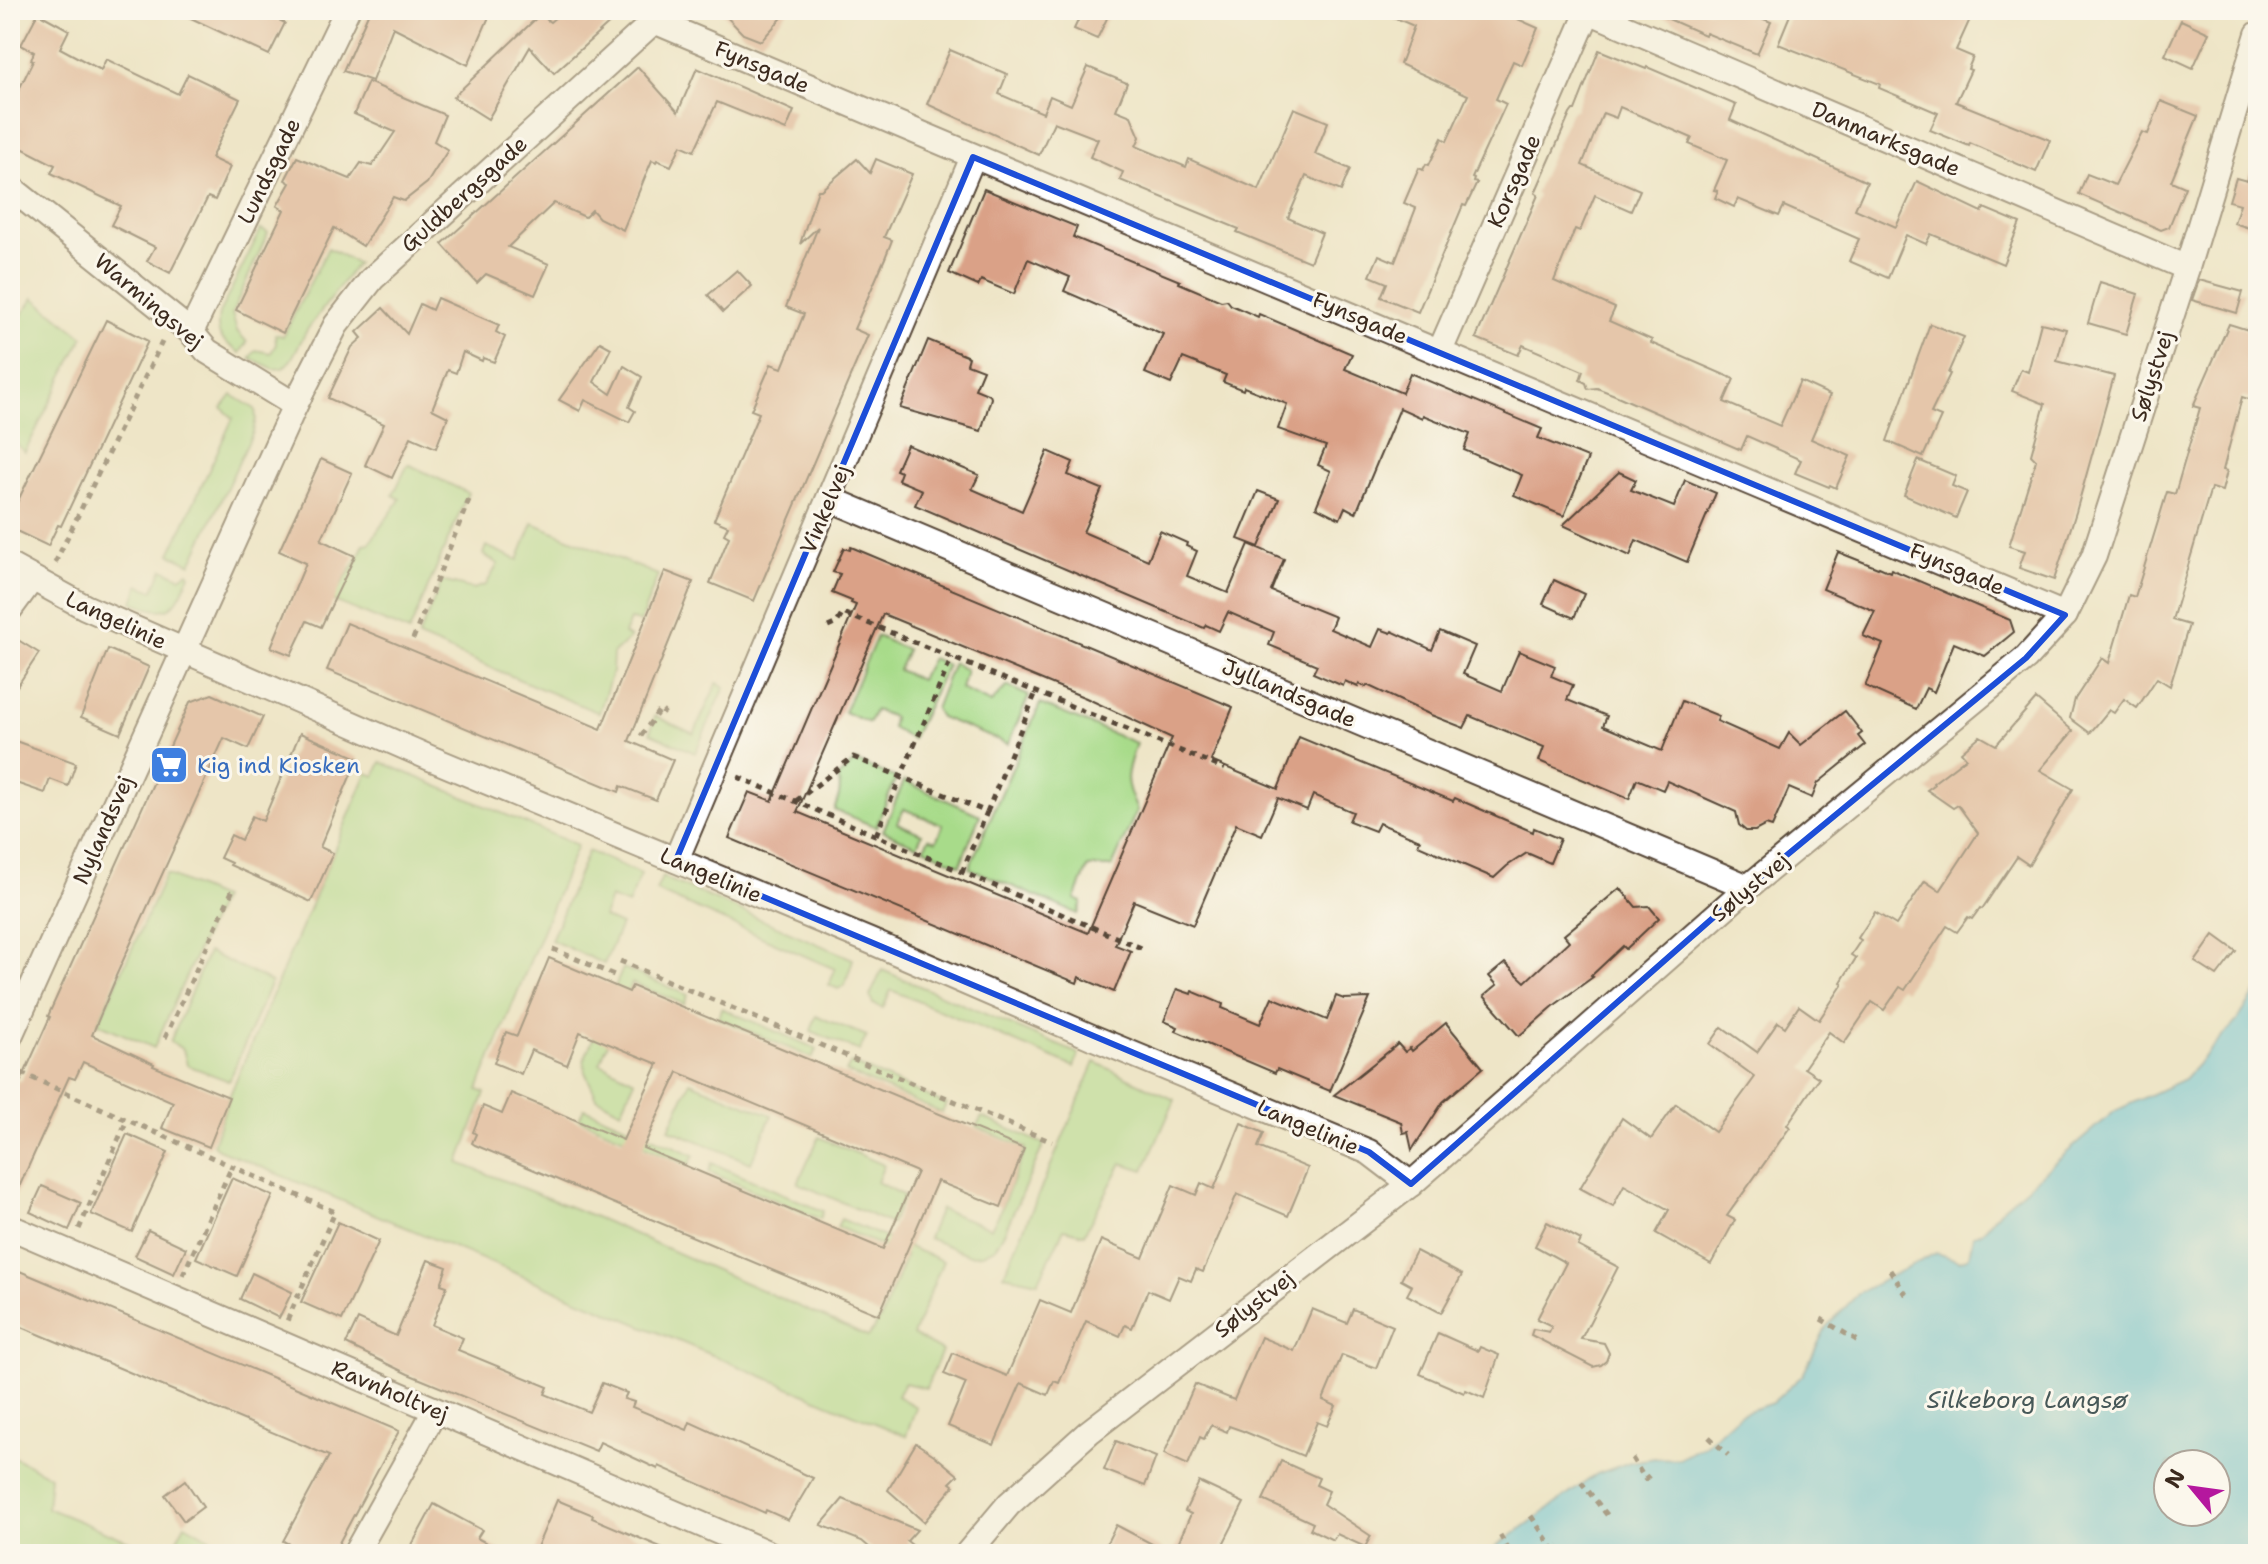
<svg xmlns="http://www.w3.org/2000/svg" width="2268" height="1564" font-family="'Shantell Sans',sans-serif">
<rect width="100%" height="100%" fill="#fbf7ec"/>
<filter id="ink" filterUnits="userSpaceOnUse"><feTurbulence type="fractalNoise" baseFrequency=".0125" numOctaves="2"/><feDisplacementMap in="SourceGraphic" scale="16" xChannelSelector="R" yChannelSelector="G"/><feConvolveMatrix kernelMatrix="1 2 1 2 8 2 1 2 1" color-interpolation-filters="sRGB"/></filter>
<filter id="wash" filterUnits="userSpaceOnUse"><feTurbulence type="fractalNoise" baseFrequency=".006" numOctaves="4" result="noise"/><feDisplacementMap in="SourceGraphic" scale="32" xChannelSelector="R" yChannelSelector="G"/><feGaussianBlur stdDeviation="1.8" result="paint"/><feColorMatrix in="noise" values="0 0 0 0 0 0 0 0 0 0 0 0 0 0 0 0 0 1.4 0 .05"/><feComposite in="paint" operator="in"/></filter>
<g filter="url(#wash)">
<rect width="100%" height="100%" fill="#eee5c7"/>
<!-- green -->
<g fill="#a8db8a" stroke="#728254" stroke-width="2">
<path d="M261 229 268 233 232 313 237 331 247 342 240 353C222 340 215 338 219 314Z"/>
<path d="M328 248 357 263 307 330 291 360 283 368 274 369 250 358 256 350 271 353 276 344 275 334 283 336Z"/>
<path d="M34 298 83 337 25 452 10 439V331Z"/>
<path d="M232 395 255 409 256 418 253 432 191 564 170 554 233 418 222 408Z"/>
<path d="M408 464 468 493 409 632 331 600 357 560 364 544 370 543C379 526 391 515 400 499L393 495Z"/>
<path d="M533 523 658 575 640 622 630 620 624 634 630 638 613 654 612 672 599 713 418 637 442 581 473 589 486 585 498 564 483 554 486 546 518 560Z"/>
<path d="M163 569 180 577 188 572 190 575C174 610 171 618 133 602L139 585 153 591Z"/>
<path d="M877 636 907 650 898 670 920 680 932 658 947 665 912 739 892 728 893 717 875 710 869 723 844 712Z"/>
<path d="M953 663 966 670 961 689 991 703 1007 686 1029 696 1008 744 940 717 935 709Z"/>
<path d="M717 683 725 687 695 753 650 733 655 716 694 734Z"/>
<path d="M1040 704 1136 743C1126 775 1122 778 1137 810L1112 867H1088L1075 899 1082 902 1078 914 969 868Z"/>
<path d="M855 761 896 778 876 827 834 810C839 798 842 790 838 777Z"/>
<path d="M381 762 577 845 478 1090 485 1093 459 1163 593 1216 868 1337 881 1318 906 1256 837 1227 841 1219 943 1261 913 1335 942 1351 926 1388 904 1383 897 1396 916 1407 906 1436 218 1149 213 1145 229 1097 367 773 375 776Z"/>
<path d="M904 781 980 815 960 865 924 848 929 838 936 841 943 825 904 809 897 823 922 834 917 846 883 831Z"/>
<path d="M588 851 641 874 628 905 610 898 603 917 621 925 604 964 551 940Z"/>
<path d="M166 874 221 898 154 1048 98 1023Z"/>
<path d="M662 877 853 959 845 985 838 989 829 985 835 969 656 891Z"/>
<path d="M208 952 271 982 229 1081 187 1065 183 1049 170 1042Z"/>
<path d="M623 968 688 995 684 1004 632 983 600 1063 635 1080 621 1111 597 1098 585 1072 584 1060Z"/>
<path d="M882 970 1079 1054 1074 1067 891 990 883 1008 873 1004 870 996Z"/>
<path d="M721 1008 817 1049 812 1058 718 1018Z"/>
<path d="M816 1016 867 1036 859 1051 811 1031Z"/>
<path d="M1095 1062 1175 1100 1144 1170 1122 1163 1084 1234 1064 1229 1038 1282 1004 1275Z"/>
<path d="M851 1063 946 1104 942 1113 846 1072Z"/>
<path d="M690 1082 772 1115 751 1163 669 1129Z"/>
<path d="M584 1108 694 1155 689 1165 579 1119Z"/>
<path d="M982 1117 1044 1144 1005 1231 995 1248 982 1254 970 1255 928 1238 940 1209 991 1228 999 1214 1026 1148 976 1127Z"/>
<path d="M819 1137 884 1165 877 1182 904 1196 891 1224 798 1183Z"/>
<path d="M712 1163 823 1211 820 1219 709 1172Z"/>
<path d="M10 1455 50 1476 47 1508 136 1544 131 1554H10Z"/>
<path d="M185 1524 237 1554H169Z"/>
</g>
<!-- water -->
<path fill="#63c5e1" stroke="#4f7880" stroke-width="2" fill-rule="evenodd" d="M2258 989V1554H1486L1597 1474 1630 1462 1655 1458 1679 1459 1704 1446 1740 1414 1772 1403 1803 1375 1826 1327 1860 1292 1936 1253 1960 1261 1969 1257 1973 1235C1985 1234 1991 1220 1999 1211L2115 1111 2184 1079 2237 1021ZM2168 1464H2216V1512H2168Z"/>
<g id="blocks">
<!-- building -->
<g fill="#daa187" fill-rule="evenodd">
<path d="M174 10H259L285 23 269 55Z"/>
<path d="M362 10H492L468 65 393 27 372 81 343 71 368 14Z"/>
<path d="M545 10 551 14 547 20 550 22 557 16 566 18 575 10H624L554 73 530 47 488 119 453 97Z"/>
<path d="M720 10H789L761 41 743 34Z"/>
<path d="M1083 10H1111L1097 39 1074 29Z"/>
<path d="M1377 10H1516L1513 17 1538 28 1522 65 1513 61 1496 99 1506 104 1472 178 1474 179 1473 182 1477 183 1466 206 1463 205 1418 312 1381 297 1387 283 1370 276 1379 255 1395 262 1416 208 1404 203 1419 168 1423 170 1426 164 1429 165 1442 138 1447 141 1468 95 1400 64 1414 26Z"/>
<path d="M1648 10H1742L1771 22 1757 54 1706 33 1705 35Z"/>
<path d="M1792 10H1957L1971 17 1956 50 1973 57 1968 69 1971 70 1956 102 2050 140 2036 172 1970 143 1969 146 1930 130 1938 113 1879 88 1880 84 1778 44Z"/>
<path d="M38 13 69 30 60 48 101 70 106 59 178 94 188 74 240 99 211 158 230 167 215 200 208 197 170 273 147 261 155 247 111 225 121 206 51 173 55 165 10 142V108L33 61 31 60 34 52 21 45Z"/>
<path d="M2181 20 2209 33 2193 68 2165 55Z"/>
<path d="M950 50 1007 74 999 94 1043 113 1050 96 1071 105 1088 67 1127 83 1116 110 1131 116 1140 137 1136 146 1186 167 1189 159 1259 190 1294 108 1328 122 1315 154 1350 169 1341 191 1306 176 1288 218 1322 233 1310 262 1237 232 1239 229 1120 180 1123 172 1090 157 1098 139 1054 122 1039 155 927 104Z"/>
<path d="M1599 50 1646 69 1647 67 1736 105 1730 120 1867 182 1855 209 1896 227 1917 181 1982 212 1984 208 2020 223 2003 264 1931 234 1926 244 1906 235 1888 278 1849 261 1859 239 1784 206 1779 216 1738 199 1734 207 1715 198 1718 191 1714 190 1727 160 1689 144 1692 138 1620 107 1616 118 1603 113 1582 165 1640 190 1631 211 1595 195 1580 231 1575 229 1554 281 1615 308 1609 321 1652 340 1651 343 1734 379 1724 402 1780 426 1800 381 1830 395 1811 439 1850 456 1836 488 1830 485 1829 487 1795 473 1801 460 1747 436 1741 450 1615 395 1597 388 1588 389 1586 383 1580 380 1583 371 1523 345 1518 355 1476 338 1538 195 1535 193 1570 114 1573 110H1575Z"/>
<path d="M638 67 678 112 697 68 794 111 786 130 717 102 694 151 681 145 671 166 657 160 656 162 652 160 623 230 599 218 592 210 585 217 554 203 508 247 549 264 535 295 486 274 477 283 442 244Z"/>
<path d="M368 82 445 115 434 141 448 150 427 183 404 201 393 197 363 246 334 228 283 333 236 310 284 210 277 206 290 183 285 180 297 157 350 179 361 163 372 166 395 132 354 114Z"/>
<path d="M2161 101 2198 116 2171 181 2185 187 2169 227 2161 230 2079 194 2087 174 2115 185 2142 132 2148 134Z"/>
<path d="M857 159 870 173 876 159 912 174 884 237 892 240 885 258 854 329 868 335 754 601 710 583 729 537 724 534 728 526 714 520 759 413 751 410 771 364 782 368 804 314 786 307 818 227 800 244 818 190H821Z"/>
<path d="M2253 163H2258V231L2234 223 2240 204 2229 201 2236 178 2247 181Z"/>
<path d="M984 189 1077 227 1073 237 1180 281 1179 283 1221 301 1227 300 1231 305 1258 317 1259 314 1352 354 1345 369 1402 393 1410 373 1542 429 1538 438 1588 458 1564 516 1514 495 1522 475 1464 450 1470 434 1423 415 1422 418 1400 408 1356 513 1345 507 1340 519 1316 507 1331 471 1318 465 1326 446 1278 429 1287 404 1244 387 1243 390 1223 382 1226 375 1183 358 1171 384 1145 373 1163 334 1064 291 1070 277 1028 259 1014 294 981 280 978 286 949 273Z"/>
<path d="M737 270 752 286 723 312 708 295Z"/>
<path d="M2199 280 2243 292 2237 313 2192 300Z"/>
<path d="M2100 282 2138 294 2126 334 2088 323Z"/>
<path d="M437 298 499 325 496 332 505 337 494 362 483 358 482 361 463 352 456 373 448 370 432 409 448 417 436 448 411 437 392 478 365 465 384 424 328 398 352 347 362 338 357 332 383 308 407 334 420 304 432 310Z"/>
<path d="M106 320 148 341 61 526 58 525 48 546 10 528V517Z"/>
<path d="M2041 323 2066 329 2057 361 2114 376 2076 512 2054 580 2019 568 2025 551 2009 546 2036 460 2031 455 2045 404 2012 391 2021 369 2028 372Z"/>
<path d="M1930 324 1964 337 1948 373 1950 374 1931 413 1941 417 1923 457 1887 441Z"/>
<path d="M2229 324 2258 333V402L2242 397 2223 470 2227 471 2222 491 2211 488 2172 620 2189 625 2170 686 2157 678 2137 708 2124 699 2114 713 2109 710 2090 733 2070 718 2075 699 2102 658 2109 663 2129 595 2135 597 2167 492 2175 494 2200 408 2193 406Z"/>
<path d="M928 340 969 357 967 364 983 370 975 389 990 395 991 398 981 431 900 408Z"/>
<path d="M600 342 611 348 594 382 611 394 624 366 642 377 629 407 635 411 629 422 585 400 580 411 559 400Z"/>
<path d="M907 445 979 475 972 489 1022 511 1048 451 1073 462 1068 475 1102 489 1083 532 1148 560 1160 531 1187 543 1186 546 1197 551 1187 576 1228 593 1249 544 1284 559 1271 591 1335 617 1330 629 1372 647 1380 629 1391 633 1392 631 1432 650 1440 631 1475 646 1463 674 1502 691 1519 651 1555 666 1551 676 1573 685 1567 700 1607 716 1603 726 1662 751 1682 701 1719 716 1717 721 1780 749 1789 733 1801 745 1845 711 1862 733 1858 736 1865 745 1818 783 1812 798 1789 788 1772 827 1766 825 1755 831H1746L1739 825 1736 812 1667 781 1663 790 1637 779 1629 799 1539 761 1544 747 1470 716 1464 728 1431 715 1367 685 1366 687 1359 684 1358 687 1345 681 1343 686 1313 673 1317 665 1269 645 1274 632 1228 612 1219 631 1206 625 1204 628 915 505 922 490 898 480 901 472 896 470Z"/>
<path d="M321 459 352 473 321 540 355 556 321 627 307 621 291 655 271 647 306 563 279 551Z"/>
<path d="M1918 460 1956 476 1952 486 1967 492 1956 518 1904 495Z"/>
<path d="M1619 472 1636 480 1631 490 1674 507 1685 480 1716 493 1687 562 1636 540 1630 556 1563 525Z"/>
<path d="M1258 491 1279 499 1259 547 1238 539Z"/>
<path d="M851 547 1233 707 1211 761 1278 789 1299 737 1453 801 1455 798 1533 832 1534 828 1560 839 1550 863 1527 853 1507 866 1494 878 1418 845 1420 840 1379 823 1375 831 1349 821 1353 812 1313 795 1307 810 1278 798 1262 835 1236 824 1193 925 1134 901 1115 945 1131 951 1114 992 1079 977 1077 983 729 838 749 792 772 801 856 605 851 603 852 601 832 593 840 574 833 572 844 548 850 550ZM883 614 1086 698 1172 738 1088 933 797 812Z"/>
<path d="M1838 552 1878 568 1879 567 1890 572 1891 569 2010 620 2014 632 1985 656 1954 643 1934 692 1926 688 1916 709 1865 686 1883 644 1863 636 1875 611 1823 589Z"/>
<path d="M665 571 693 582 629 741 673 760 656 800 621 786 619 792 327 670 347 623 601 729Z"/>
<path d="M1554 580 1584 594 1574 618 1543 604Z"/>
<path d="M10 635 39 653 10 697Z"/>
<path d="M108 649 149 667 120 734 81 717Z"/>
<path d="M212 694 263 717 248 749 224 738 115 978H116L92 1035 154 1064 153 1066 229 1097 209 1147 162 1128 173 1102 83 1062 75 1079 69 1077 10 1207V1097L18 1080 21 1081 50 1017 48 1016 190 702Z"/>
<path d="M2036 699 2073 731 2040 770 2073 789 2029 865 2017 857 1982 909 1980 908 1972 919 1968 917 1957 932 1947 926 1905 990 1900 987 1884 1010 1872 1002 1844 1043 1829 1032 1804 1068 1819 1078 1787 1125 1790 1127 1727 1216 1735 1220 1711 1264 1656 1233 1669 1210 1624 1185 1613 1206 1580 1188 1622 1118 1651 1139 1676 1104 1715 1132 1755 1077 1710 1044 1722 1027 1757 1052 1778 1022 1785 1027 1799 1006 1819 1020 1843 984 1841 982 1856 958 1851 955 1861 940 1858 938 1875 912 1896 925 1925 881 1940 891 1978 833 1958 805 1953 808 1927 790 1934 785 1933 783 1966 758 1961 752 1980 736 1996 745Z"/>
<path d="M300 733 358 758 320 847 333 853 311 902 230 865 231 863 220 858 231 835 241 840 252 816 263 821Z"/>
<path d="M10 739 76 763 68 786 50 779 45 793 10 781Z"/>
<path d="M1620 888 1636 907 1649 906 1659 918 1626 949 1623 946 1591 976 1593 977 1556 1004 1519 1036 1484 996 1497 985 1489 976 1505 963 1525 982 1569 941 1564 935Z"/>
<path d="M2214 935 2236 951 2217 976 2195 962Z"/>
<path d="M549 958 629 992 632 986 1024 1149 1001 1207 937 1181 879 1315 475 1145 472 1143 476 1134 473 1132 483 1106 502 1114 511 1093 623 1140 658 1064 580 1032 567 1065 531 1050 521 1074 494 1063 506 1032 517 1036ZM678 1072 917 1172 883 1249 643 1148Z"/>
<path d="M1177 989 1191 994 1192 991 1223 1004 1222 1008 1260 1024 1272 997 1327 1020 1336 996 1344 999 1370 998 1330 1091 1277 1069 1275 1073 1176 1031 1178 1027 1164 1021Z"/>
<path d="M1446 1023 1483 1068 1443 1102 1412 1150 1408 1132 1403 1133 1401 1122 1334 1095 1398 1044 1405 1052 1410 1048 1412 1051Z"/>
<path d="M1241 1123 1264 1133 1258 1147 1308 1168 1288 1216 1237 1194 1203 1272 1196 1269 1191 1281 1179 1276 1169 1299 1148 1290 1132 1328 1125 1325 1120 1336 1086 1321 1059 1383 1054 1381 1048 1395 1021 1383 994 1445 948 1426 966 1383 944 1374 953 1353 1007 1376 1040 1300 1071 1313 1101 1240 1143 1258 1173 1185 1196 1195 1201 1183 1214 1189Z"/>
<path d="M127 1134 168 1152 132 1232 91 1214Z"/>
<path d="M232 1178 273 1196 237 1276 196 1258Z"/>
<path d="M42 1186 81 1203 69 1230 30 1212Z"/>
<path d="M338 1222 379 1241 342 1320 301 1302Z"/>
<path d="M1547 1222 1581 1240 1578 1246 1618 1267 1581 1339 1604 1343 1609 1353 1606 1361 1601 1365 1593 1367 1531 1335 1533 1329 1549 1332 1552 1326 1537 1319 1566 1263 1535 1246Z"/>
<path d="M148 1230 186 1248 174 1274 135 1256Z"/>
<path d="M1416 1251 1462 1275 1441 1313 1407 1295 1412 1286 1401 1280Z"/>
<path d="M428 1260 447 1267 441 1284 447 1286 432 1325 463 1338 458 1350 548 1387 545 1394 589 1412 602 1383 627 1393 624 1399 634 1402 632 1407 687 1430 690 1422 813 1478 788 1520 766 1510 765 1513 659 1466 658 1469 600 1442 596 1451 408 1374 346 1344 358 1319 396 1336Z"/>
<path d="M10 1267 399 1431 333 1554H308L283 1541 329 1456 10 1322Z"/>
<path d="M252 1273 292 1292 279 1318 240 1299Z"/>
<path d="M1312 1309 1347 1323 1353 1309 1393 1326 1376 1368 1342 1355 1323 1400 1336 1406 1327 1426 1317 1422 1303 1456 1243 1431 1229 1426 1227 1432 1211 1425 1204 1439 1200 1437 1188 1465 1164 1454 1195 1384 1234 1400 1261 1337 1294 1351Z"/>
<path d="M1438 1333 1478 1351 1480 1347 1499 1355 1484 1398 1466 1390 1464 1393 1420 1374Z"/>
<path d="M1116 1441 1156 1457 1145 1486 1104 1470Z"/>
<path d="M916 1443 934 1455 958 1475 950 1483 954 1486 924 1522 888 1490Z"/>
<path d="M1281 1461 1319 1478 1316 1485 1329 1491 1323 1504 1371 1536 1365 1547 1337 1534 1333 1540 1310 1529 1313 1523 1263 1500Z"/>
<path d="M185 1480 203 1507 184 1521 165 1495Z"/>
<path d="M1199 1482 1244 1503 1218 1554H1173L1191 1514 1185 1511Z"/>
<path d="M843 1499 917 1530 907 1541 923 1554H877L862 1541 821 1525Z"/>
<path d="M557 1500 593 1515 592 1518 677 1554H534Z"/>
<path d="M434 1504 482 1530 477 1538 507 1554H407Z"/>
<path d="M1116 1525 1171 1554H1101Z"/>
</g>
</g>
</g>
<g filter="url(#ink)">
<use href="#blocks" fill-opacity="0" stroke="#564637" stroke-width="2"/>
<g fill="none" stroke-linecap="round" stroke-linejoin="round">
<defs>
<g id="minor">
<path d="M1586 10 2187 268"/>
<path d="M654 21C1123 221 1595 417 2065 615"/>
<path d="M10 187 191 332 207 351 295 405"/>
<path d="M191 332 347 10"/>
<path d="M1440 351 1589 10"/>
<path d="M830 499 1748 887"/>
<path d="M10 566 85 607 430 758 870 941 1094 1038 1369 1152 1411 1184"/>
<path d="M10 609 32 579"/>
<path d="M676 860 973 157"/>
<path d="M10 1036 295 405 336 325 372 279 664 12"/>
<path d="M10 1227 770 1554"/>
<path d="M355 1554 435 1411"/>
<path d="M967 1554 1009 1504 1089 1432 1411 1184 1748 887 2026 658 2065 615 2094 556 2187 268 2258 34"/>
</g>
</defs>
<!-- minor casing -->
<use href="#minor" stroke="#564637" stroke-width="28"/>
<!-- path -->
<g stroke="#564637" stroke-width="5" stroke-dasharray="6 6" stroke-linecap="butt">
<path d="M55 563 162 342"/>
<path d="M828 627 837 623 843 613 1225 769"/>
<path d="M413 639 470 497"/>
<path d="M641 736 660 709 665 714"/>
<path d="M738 777 1146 950"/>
<path d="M796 801 853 757 987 812 962 872"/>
<path d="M987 812 1036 692"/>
<path d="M876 835 952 657"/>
<path d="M553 949 614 975"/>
<path d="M620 961 1052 1142"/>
<path d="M165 1038 234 887"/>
<path d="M10 1068 335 1212 287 1321"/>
<path d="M79 1229 127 1120"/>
<path d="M1890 1270 1907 1296"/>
<path d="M183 1275 232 1166"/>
<path d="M1821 1319 1858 1341"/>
<path d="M1709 1437 1728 1455"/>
<path d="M1632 1458 1645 1479 1651 1474"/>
<path d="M1581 1482 1608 1516"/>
<path d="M1531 1516 1554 1550 1559 1545"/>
<path d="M1500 1535 1511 1554"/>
</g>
<!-- minor -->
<use href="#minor" stroke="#fff" stroke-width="24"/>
</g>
</g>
<!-- marked area -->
<path d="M0 0H2268V1564H0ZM973 157 2065 615 2026 658 1748 887 1411 1184 1369 1152 676 860Z" fill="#eee5c7" fill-opacity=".55" fill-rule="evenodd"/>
<path fill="none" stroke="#1d4ed8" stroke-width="6" stroke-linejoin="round" d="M973 157 2065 615 2026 658 1748 887 1411 1184 1369 1152 676 860Z"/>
<!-- icons -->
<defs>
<symbol id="supermarket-square" viewBox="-11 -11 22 22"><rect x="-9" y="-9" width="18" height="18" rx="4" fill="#3f7fe0" stroke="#fbf7ec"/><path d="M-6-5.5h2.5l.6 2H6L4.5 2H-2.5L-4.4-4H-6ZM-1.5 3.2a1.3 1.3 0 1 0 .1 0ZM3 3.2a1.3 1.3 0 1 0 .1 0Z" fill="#fff"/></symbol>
</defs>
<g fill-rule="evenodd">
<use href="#supermarket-square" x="147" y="743" width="44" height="44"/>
</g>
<g text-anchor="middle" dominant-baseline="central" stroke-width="6" stroke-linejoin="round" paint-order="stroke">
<!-- street labels -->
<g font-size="22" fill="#3b2a1e" stroke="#fbf7ec">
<text transform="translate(762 67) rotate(23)">Fynsgade</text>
<text transform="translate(1886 139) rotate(23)">Danmarksgade</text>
<text transform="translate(269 171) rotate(-64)">Lundsgade</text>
<text transform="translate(1514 181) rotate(-66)">Korsgade</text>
<text transform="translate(464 194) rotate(-42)">Guldbergsgade</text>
<text transform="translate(149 301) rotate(40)">Warmingsvej</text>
<text transform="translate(1360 318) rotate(23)">Fynsgade</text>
<text transform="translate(2152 376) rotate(-72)">Sølystvej</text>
<text transform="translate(825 509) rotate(-67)">Vinkelvej</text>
<text transform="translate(1957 569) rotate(23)">Fynsgade</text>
<text transform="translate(116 620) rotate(25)">Langelinie</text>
<text transform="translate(1289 693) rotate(23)">Jyllandsgade</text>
<text transform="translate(103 830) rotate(-66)">Nylandsvej</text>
<text transform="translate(711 875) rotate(23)">Langelinie</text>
<text transform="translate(1750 887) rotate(-40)">Sølystvej</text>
<text transform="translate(1308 1127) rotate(23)">Langelinie</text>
<text transform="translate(1254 1304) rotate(-38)">Sølystvej</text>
<text transform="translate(390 1391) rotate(23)">Ravnholtvej</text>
</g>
<!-- shop labels -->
<g font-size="22" fill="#366cbe" stroke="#fbf7ec" text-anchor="start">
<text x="197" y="765">Kig ind Kiosken</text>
</g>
<!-- water labels -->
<g font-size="24" font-style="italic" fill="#475858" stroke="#fbf7ec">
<text x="2027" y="1400">Silkeborg Langsø</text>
</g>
</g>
<!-- margin -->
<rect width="2268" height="1564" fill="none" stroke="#fbf7ec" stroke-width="40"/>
<!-- north arrow -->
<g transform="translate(2192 1488) rotate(299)"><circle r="38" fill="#fbf7ec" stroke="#aea59a" stroke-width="2"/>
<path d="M0-6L14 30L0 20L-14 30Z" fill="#b5179e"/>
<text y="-12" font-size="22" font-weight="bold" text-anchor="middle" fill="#3b2a1e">N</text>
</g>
</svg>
